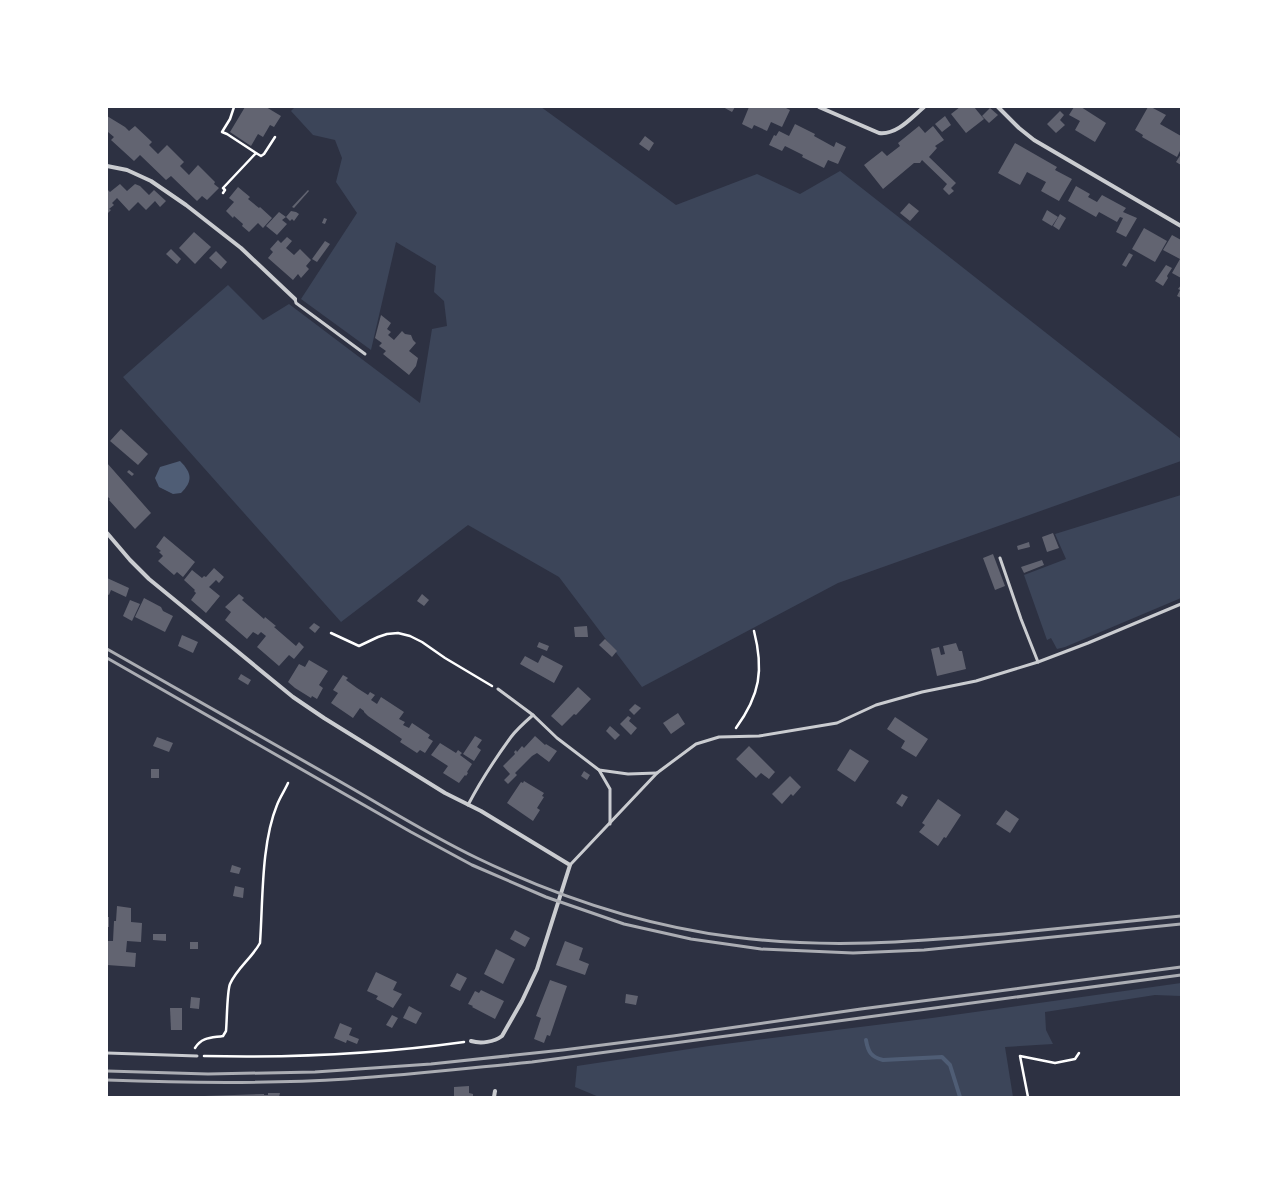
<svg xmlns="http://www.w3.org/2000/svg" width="1288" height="1204" font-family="'Roboto Serif',serif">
<rect width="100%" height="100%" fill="#2d3142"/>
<!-- green -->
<g fill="#3c4559">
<path d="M295 107H541L676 205 757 174 800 194 840 171 1181 439V461L838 583 642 687 559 577 468 525 341 622 123 377 228 285 263 320 289 304 420 403 432 329 447 326 444 301 434 292 436 266 396 242 371 350 301 299 357 213 336 182 342 158 335 140 313 135 291 111Z"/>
<path d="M1181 495V598L1065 647 1057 649 1051 638 1047 640 1024 575 1066 559 1055 534Z"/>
<path d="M1181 983V996L1155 995 1045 1012 1046 1030 1053 1044 1005 1047 1013 1097H599L575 1087 577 1066 709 1046 932 1018Z"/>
</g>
<!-- water -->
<path fill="#4f5d75" d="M180 461C192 473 193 481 181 493L173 494 159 487 155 478 160 467Z"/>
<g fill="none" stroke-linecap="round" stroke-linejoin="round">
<!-- stream -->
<path stroke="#4f5d75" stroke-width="4" d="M866 1040C868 1052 871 1057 883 1060L942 1057 950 1065 960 1097"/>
</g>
<!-- building -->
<g fill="#626471">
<path d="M245 107H266L281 116 274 127 270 125 263 137 258 134 251 146 230 132Z"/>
<path d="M723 107H735L732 112Z"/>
<path d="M749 107H784L790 110 782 127 771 122 767 131 754 125 752 129 742 124Z"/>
<path d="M960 107H974L984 119 966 133 951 114Z"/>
<path d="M1074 107H1081L1106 123 1095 142 1075 130 1080 121 1069 115Z"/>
<path d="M1148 107H1151L1166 115 1160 124 1181 136V149L1177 157 1142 137 1143 135 1135 130Z"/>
<path d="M990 108 998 115 989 123 982 116Z"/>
<path d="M1060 111 1064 115 1060 120 1065 125 1056 133 1047 124Z"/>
<path d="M107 116 125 127 129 131 135 126 152 142 149 145 158 154 167 145 184 162 180 166 189 175 198 165 215 182 214 184 219 188 207 200 202 196 197 201 171 176 166 180 140 155 134 161 111 140 114 137 108 132 107 133Z"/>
<path d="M945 116 951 125 942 132 935 124Z"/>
<path d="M795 124 815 134 814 136 834 147 836 142 846 147 838 164 828 160 824 168 802 157 803 155 785 146 782 151 769 145 774 135 776 136 779 131 789 136Z"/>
<path d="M919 126 925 133 933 126 944 140 935 146 937 148 929 157 956 183 951 188 954 191 949 195 943 189 947 184 922 160 920 163H914L883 189 864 165 882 151 887 156 900 146 898 143Z"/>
<path d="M645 136 654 143 649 151 639 144Z"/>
<path d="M1015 143 1057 167 1055 170 1072 179 1059 201 1041 191 1046 182 1027 172 1020 185 998 173Z"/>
<path d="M1181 154V165L1176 162Z"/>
<path d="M120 184 127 191 135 184 140 186 149 195 154 190 166 201 160 207 155 201 146 210 138 202 129 211 117 198 112 203 114 205 109 209 111 210 107 214V189L110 192Z"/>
<path d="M1076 186 1090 194 1088 197 1097 202 1102 195 1126 208 1123 212 1137 218 1126 237 1116 232 1123 218 1120 217 1117 222 1099 212 1096 217 1068 201Z"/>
<path d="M238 187 250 197 248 199 259 208 260 207 272 218 263 228 258 223 249 232 242 226 243 224 234 216 233 218 226 211 234 202 229 198Z"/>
<path d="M308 190 309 191 294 208 292 207Z"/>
<path d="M909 203 919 211 910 221 900 213Z"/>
<path d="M1047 210 1058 217 1052 226 1042 220Z"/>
<path d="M291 211 296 212 299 214 294 221 292 219 290 221 286 217 282 220 287 224 277 235 266 226 279 212 286 217Z"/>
<path d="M1060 214 1066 218 1059 230 1053 226Z"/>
<path d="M324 218 327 219 325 224 322 223Z"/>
<path d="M1144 228 1167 241 1155 262 1132 249Z"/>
<path d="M194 232 211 247 195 264 179 248Z"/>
<path d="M1172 235 1181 240V278L1172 273 1180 259 1163 250Z"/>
<path d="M287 237 292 241 286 248 294 255 300 249 311 260 306 266 309 269 301 278 298 274 293 280 268 258 273 252 270 249 278 240 281 243Z"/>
<path d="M325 241 330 244 317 262 312 259Z"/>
<path d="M171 249 181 259 177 264 166 254Z"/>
<path d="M216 251 227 262 221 269 209 258Z"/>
<path d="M1129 253 1133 255 1126 267 1122 265Z"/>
<path d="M1166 265 1172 268 1167 276 1168 278 1163 286 1155 281Z"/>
<path d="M1181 285V298L1177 296 1180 290 1178 289Z"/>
<path d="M381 315 391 323 387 329 391 332 388 335 394 340 402 331 405 334 411 335 413 340 416 343 409 351 418 358 416 366 409 375 383 354 386 351 379 346 382 343 375 338Z"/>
<path d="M121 429 148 454 138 465 110 441Z"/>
<path d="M107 463 151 513 135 529 109 500 110 499 107 496Z"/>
<path d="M129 470 134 474 132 476 127 472Z"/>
<path d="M1053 533 1059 548 1047 552 1042 537Z"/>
<path d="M164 536 195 562 183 577 177 572 174 575 158 561 163 556 159 552 161 551 156 547Z"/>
<path d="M1029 542 1030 547 1018 550 1017 546Z"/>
<path d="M993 554 1005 586 995 590 983 558Z"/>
<path d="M1042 560 1044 565 1024 573 1021 567Z"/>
<path d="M214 568 224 577 219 583 216 580 209 587 220 596 206 613 191 600 196 593 194 591 195 590 184 580 192 570 202 578 204 576 206 577Z"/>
<path d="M107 578 129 588 126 597 111 590 109 595 107 594Z"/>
<path d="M239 594 244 598 242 600 264 619 265 617 276 626 274 627 296 646 299 642 304 647 294 659 289 655 279 666 257 647 266 636 261 632 258 635 253 632 247 639 225 620 231 612 225 607Z"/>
<path d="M422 594 429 600 424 606 417 601Z"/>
<path d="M144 598 161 607 163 611 173 616 165 632 135 617Z"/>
<path d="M130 600 140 604 132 621 123 616Z"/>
<path d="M314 623 320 627 315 633 309 628Z"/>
<path d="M587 626 588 637H575L574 627Z"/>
<path d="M182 635 198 642 193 653 178 646Z"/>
<path d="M605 639 617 651 612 657 599 645Z"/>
<path d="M539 642 549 646 547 651 537 647Z"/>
<path d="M956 643 959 651H962L966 669 937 676 931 649 939 647 941 655 945 654 943 646Z"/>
<path d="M542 655 563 666 554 683 520 664 525 656 538 663Z"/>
<path d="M309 660 328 671 319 685 323 688 317 699 312 696 311 698 295 688 288 682 299 664 305 667Z"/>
<path d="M241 674 251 680 248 685 238 679Z"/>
<path d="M343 675 348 678 346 680 357 688 368 695 370 692 375 695 371 700 377 704 381 697 404 712 399 719 405 722 403 725 409 728 412 723 430 735 428 738 433 741 425 753 420 750 417 753 400 742 402 739 368 716 364 712V711L360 708 353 718 331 703 338 693 333 690Z"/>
<path d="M578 687 591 699 576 715 574 714 562 726 551 716Z"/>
<path d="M635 704 641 708 634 715 629 710Z"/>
<path d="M678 713 685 724 671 734 663 723Z"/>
<path d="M628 716 631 718 629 721 637 728 631 735 620 724Z"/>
<path d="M895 717 928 739 916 757 901 748 905 741 887 729Z"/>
<path d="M610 726 620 735 615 740 606 731Z"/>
<path d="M475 736 482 740 477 747 481 750 474 761 463 754Z"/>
<path d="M535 736 545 745 546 744 557 751 549 762 537 753 532 756 515 773 517 775 508 784 504 780 510 774 503 766 515 754 514 752 516 750 517 752 522 746 524 748Z"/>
<path d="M157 737 173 743 169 752 153 746Z"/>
<path d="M440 743 456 753 458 750 462 753 460 755 472 764 467 772 468 773 466 776 465 775 459 783 443 773 448 766 431 755Z"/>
<path d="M749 746 775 772 769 779 761 773 756 778 736 759Z"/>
<path d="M850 749 869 761 855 782 837 770Z"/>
<rect x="151" y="769" width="8" height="9"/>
<path d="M584 771 590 775 587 780 581 776Z"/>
<path d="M790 776 801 787 793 796 791 794 782 804 772 794Z"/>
<path d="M524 781 544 793 542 796 544 797 537 808 540 810 533 821 507 803 521 782 523 783Z"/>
<path d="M902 794 908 797 902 807 896 803Z"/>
<path d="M938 799 961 815 946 838 944 837 938 846 919 832 925 825 922 823Z"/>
<path d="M1006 810 1019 819 1010 833 996 824Z"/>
<path d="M232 865 241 868 239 874 230 872Z"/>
<path d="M235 886 244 888 243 898 233 896Z"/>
<path d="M117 906 131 908V922L142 923 141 942 127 941 126 952 136 953 135 967 107 965V941H113L114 921H116Z"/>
<rect x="107" y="917" width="2" height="10"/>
<path d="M515 930 530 938 525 947 510 939Z"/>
<path d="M153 934H166V941L153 940Z"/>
<path d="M565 941 583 948 579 960 589 964 585 975 556 965Z"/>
<rect x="190" y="942" width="8" height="7"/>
<path d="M496 949 515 959 503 984 484 974Z"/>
<path d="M376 972 397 982 393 990 402 994 393 1008 376 999 378 996 367 991Z"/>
<path d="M457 973 467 978 460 991 450 986Z"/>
<path d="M550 980 567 986 550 1036 547 1035 544 1043 534 1039 541 1018 536 1016Z"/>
<path d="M481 990 504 1001 495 1019 472 1007 473 1006 468 1004 475 991 479 993Z"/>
<path d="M626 994 638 996 636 1005 625 1003Z"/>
<path d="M191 997 200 998 199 1009 190 1008Z"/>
<path d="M409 1006 422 1013 416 1024 403 1018Z"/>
<path d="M170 1008H182V1030H171Z"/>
<path d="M392 1015 398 1018 392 1028 386 1025Z"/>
<path d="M340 1023 352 1028 349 1035 359 1039 357 1044 347 1040 346 1043 334 1038Z"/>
<path d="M469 1086V1093L473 1094V1097H454V1087Z"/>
<path d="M268 1093H280L279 1097H205L204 1096 264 1094V1095H268Z"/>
</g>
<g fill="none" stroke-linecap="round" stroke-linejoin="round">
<!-- path -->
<g stroke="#fff" stroke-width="2.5">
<path d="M234 107 230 119 222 132 227 134 256 153"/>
<path d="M223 193 225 190 223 188 256 153 261 156 264 154 275 137"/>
<path d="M331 633 359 646 378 637 387 634 398 633 410 636 422 642 445 658 492 686"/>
<path d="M736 728C760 695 764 670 754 631"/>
<path d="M195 1048C202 1037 211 1038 223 1036L226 1031C227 1021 227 991 230 984 237 968 252 958 260 943 263 901 261 844 277 805 280 797 285 790 288 783"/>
<path d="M204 1056C291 1058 378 1054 464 1042"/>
<path d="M1028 1097 1020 1056 1055 1063 1075 1059 1079 1053"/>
</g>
<!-- service -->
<g stroke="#caccd0" stroke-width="3">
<path d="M295 299 296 303 365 354"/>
<path d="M1000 558 1021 619 1038 662"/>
<path d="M498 689 533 715 557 738 599 770 610 789V824"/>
<path d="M599 770 628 774 657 773"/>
<path d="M468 805C480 782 495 759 511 737 517 729 525 722 533 715"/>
<path d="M570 865 657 773 696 744 719 737 759 736 837 723 876 705 922 692 976 681 1038 662 1088 643 1181 604"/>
<path d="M107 1053 197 1056"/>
</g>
<!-- minor -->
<g stroke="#caccd0" stroke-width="4">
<path d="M819 107 879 133C897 135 911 118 924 107"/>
<path d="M998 107 1019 128 1034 140 1181 226"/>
<path d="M107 166 127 170 151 181 186 205 241 248 295 299"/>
<path d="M107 533 130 560 149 579 293 697 324 718 445 793 481 811 570 865 537 969 522 1001 502 1036C494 1042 481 1044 471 1041"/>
<path d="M494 1097 495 1091"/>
</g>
<!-- rail -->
<g stroke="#abadb3" stroke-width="3">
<path d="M107 649C182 691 257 734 332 777 380 804 427 834 477 858 558 897 645 926 734 937 826 949 912 942 1004 934 1063 928 1122 922 1181 916"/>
<path d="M107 658 411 832 472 865 546 897 624 924 691 939 761 949 853 953 924 950 1181 924"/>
<path d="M107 1071 208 1074 315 1072 431 1064 563 1050 673 1036 861 1009 1181 967"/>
<path d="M107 1080C187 1083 267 1084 347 1079 409 1075 470 1068 532 1062L1181 975"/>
</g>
</g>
<!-- border -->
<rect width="1288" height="1204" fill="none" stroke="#ffffff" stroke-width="216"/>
</svg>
